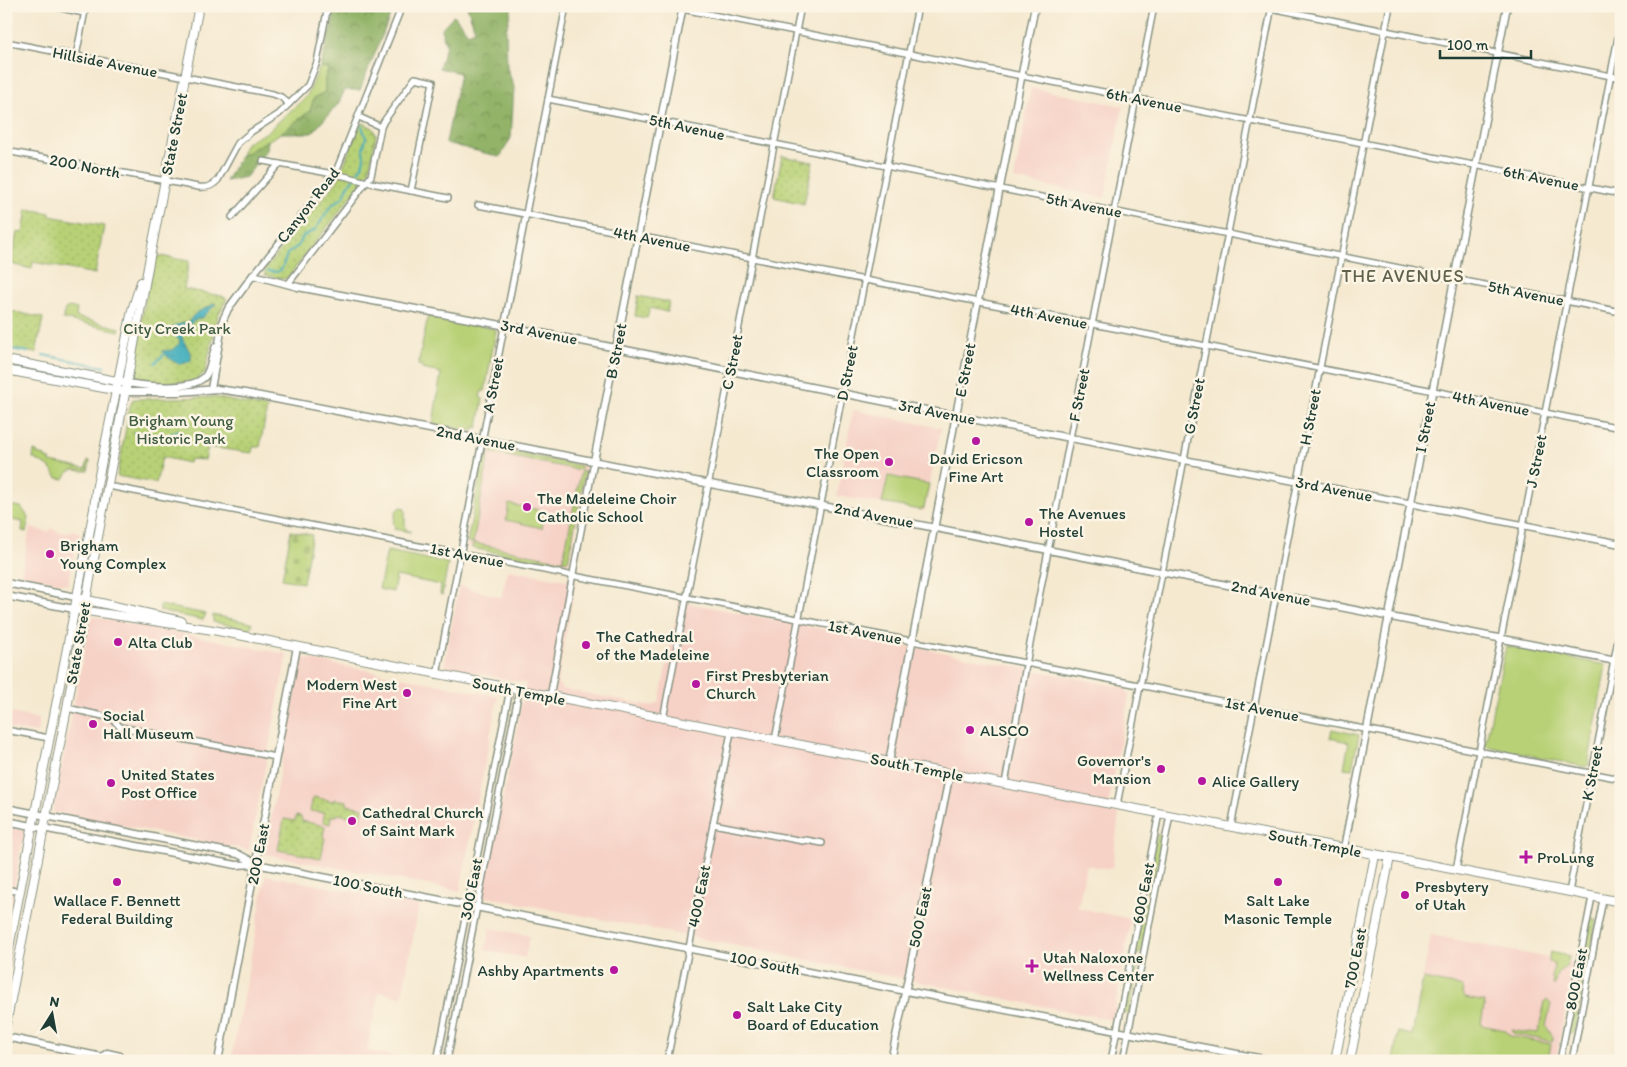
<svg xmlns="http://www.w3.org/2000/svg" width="1627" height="1067" font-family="Itim,sans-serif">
<defs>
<pattern id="forest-crowns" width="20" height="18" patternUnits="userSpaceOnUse" patternTransform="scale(1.25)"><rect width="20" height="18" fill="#92b367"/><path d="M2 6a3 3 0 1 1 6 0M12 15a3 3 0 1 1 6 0" fill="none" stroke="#779356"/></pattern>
<pattern id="cemetery-stones" width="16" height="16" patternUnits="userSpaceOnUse" patternTransform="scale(1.25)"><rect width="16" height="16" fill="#b8d176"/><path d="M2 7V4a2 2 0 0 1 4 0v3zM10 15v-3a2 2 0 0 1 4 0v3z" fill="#9eb467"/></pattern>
<pattern id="park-dots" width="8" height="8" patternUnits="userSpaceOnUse" patternTransform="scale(1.25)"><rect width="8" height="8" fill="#b8d176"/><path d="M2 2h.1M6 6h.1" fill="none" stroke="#9eb467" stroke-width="1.8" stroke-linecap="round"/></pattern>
<pattern id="water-ripples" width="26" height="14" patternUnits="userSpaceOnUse" patternTransform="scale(1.25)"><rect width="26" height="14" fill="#3eadbb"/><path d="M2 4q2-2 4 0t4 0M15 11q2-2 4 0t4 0" fill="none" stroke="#338e99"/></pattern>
</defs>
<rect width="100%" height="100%" fill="#fcf5e5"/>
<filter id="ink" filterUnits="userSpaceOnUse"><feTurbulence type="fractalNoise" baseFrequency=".02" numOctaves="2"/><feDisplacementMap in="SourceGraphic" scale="10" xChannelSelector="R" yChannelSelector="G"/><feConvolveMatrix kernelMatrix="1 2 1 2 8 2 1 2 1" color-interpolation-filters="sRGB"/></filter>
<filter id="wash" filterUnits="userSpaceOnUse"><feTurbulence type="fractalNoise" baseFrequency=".0096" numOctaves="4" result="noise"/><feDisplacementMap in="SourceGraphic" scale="20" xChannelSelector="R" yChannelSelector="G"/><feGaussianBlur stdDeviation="1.12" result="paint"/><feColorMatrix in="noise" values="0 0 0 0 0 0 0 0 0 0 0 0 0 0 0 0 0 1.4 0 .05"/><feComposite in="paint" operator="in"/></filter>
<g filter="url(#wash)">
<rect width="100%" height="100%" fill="#f5e9d0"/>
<!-- built -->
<g fill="#f6d1c6">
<path d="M1031 88 1123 106 1105 198 1014 179Z"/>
<path d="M853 410 941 428 924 511 837 496Z"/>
<path d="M490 447 583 465 586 468 587 471 569 562 566 565 562 566 467 547 485 452Z"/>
<path d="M30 528 49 532 51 528 60 532 66 533 73 530 80 533 68 584 21 575Z"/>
<path d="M508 570 578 582 575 584 557 682 562 689 652 706 659 702 679 605 678 601 1126 688 1129 696 1107 812 1119 814 1112 869 1086 865 1078 908 1131 919 1113 1020 483 896 526 683 444 667 459 586 501 597Z"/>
<path d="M91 616 287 654 249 850 53 812Z"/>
<path d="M302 658 498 696 460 891 264 854Z"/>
<path d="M6 712 39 719 37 733 6 728Z"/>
<path d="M6 827 21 830 24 832 26 837 25 843 22 844 13 893 14 897 13 901 11 903 6 926Z"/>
<path d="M266 875 419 905 402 997 379 992 367 1051 417 1061H231Z"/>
<path d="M490 928 530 936 525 958 485 950Z"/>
<path d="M1431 935 1574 963 1556 1061H1393L1398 1032 1412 1035Z"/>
</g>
<!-- green -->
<g fill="#b8d176" stroke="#6c8755">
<path d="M320 67 329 68 325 78V92L314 98 310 111 281 133 240 157 246 143 267 132 307 96Z"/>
<path d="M69 307 77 309 76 317 120 328 119 331 63 319 65 309Z"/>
<path d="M428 316 495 329 496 331 485 391H482L480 397 483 399 478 427 477 428 475 427 473 428V431L433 424 441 373 422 369V366L418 365Z"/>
<path d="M492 448 582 466 580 470 491 453Z"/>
<path d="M34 451 37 452V454L45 456V458L50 459V462L86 469 88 460 90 461 88 471C76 472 71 465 64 479L57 478 49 467 33 458Z"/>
<path d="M485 452 489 453 473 543 563 561 561 565 472 548 473 543 467 542Z"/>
<path d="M581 471 585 472 568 561 563 560Z"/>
<path d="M888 476 929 484 924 508 920 510 882 503Z"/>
<path d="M509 504 545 511 542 528 506 520Z"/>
<path d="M6 505 21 507 29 518 26 532 22 531 23 522 6 519Z"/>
<path d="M400 507 405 508V526L407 531H411V532L394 529 395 526 393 524 396 511Z"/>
<path d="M387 551 448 563 442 595 440 594 441 585 396 576 393 592 379 589Z"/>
<path d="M160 605 206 614 203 620 160 611Z"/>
<path d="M213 615 252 623V626L249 629 213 622Z"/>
<path d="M1506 646 1606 665 1588 765 1586 767 1485 746Z"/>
<path d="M1332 729 1359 735 1352 769 1344 768 1349 742 1330 738Z"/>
<path d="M1160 834 1163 838 1152 891 1148 893 1146 891 1157 835Z"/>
<path d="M1146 899H1149L1150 902 1141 953 1136 955 1134 952 1144 900Z"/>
<path d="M1593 918 1596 921 1587 970 1583 973 1581 972 1580 969 1590 919Z"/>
<path d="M1550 952 1569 956 1567 966 1557 973 1554 986 1552 983 1553 979 1551 976 1555 964 1548 962Z"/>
<path d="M1133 961 1137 962 1138 965 1129 1014 1122 1013Z"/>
<path d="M1423 979 1463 987 1462 994 1465 998 1485 1002 1481 1023 1482 1025 1505 1030 1510 1036 1551 1044 1548 1061H1393L1398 1032 1412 1035Z"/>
<path d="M1580 980H1583L1584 983 1575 1032 1571 1035 1568 1031 1578 982Z"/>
<path d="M1547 1000 1551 1004 1546 1026 1553 1037V1040L1550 1041 1514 1034 1512 1030 1528 1033 1529 1032 1538 1033 1545 1002Z"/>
</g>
<!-- forest -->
<g fill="url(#forest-crowns)" stroke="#58784e">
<path d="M337 6H394L360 90H345L338 104 312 133H281L310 111 314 98 325 92V78L329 68 320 67Z"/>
<path d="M467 6H512L506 30 507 68 514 87 511 138 500 157 446 143 460 73 439 68 446 45 441 29 454 15 468 33 475 30Z"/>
<path d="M268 140 267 150 246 177 226 181 240 157Z"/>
</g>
<!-- cemetery -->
<path fill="url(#cemetery-stones)" stroke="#6c8755" d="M291 531 312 535 303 583 282 579Z"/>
<!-- park -->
<g fill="url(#park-dots)" stroke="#6c8755">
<path d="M364 123 373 128 376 135 369 171 354 193 288 277 284 279 265 275V269L304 220 337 182 359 126 361 124Z"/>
<path d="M782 156 813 162 804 204 774 197Z"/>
<path d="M27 209 50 213V216L104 226 95 274 33 262 32 269 11 264 17 232 23 233Z"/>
<path d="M154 255 189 261 184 289 222 296 227 299 218 315 205 372 198 379 190 382 143 383 136 380 134 375 140 327Z"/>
<path d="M638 296 669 302 667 312 650 308 647 318 635 316Z"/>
<path d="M6 310 43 318 36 353 10 349 11 344 6 343Z"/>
<path d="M213 397 267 408 260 447H253L252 453 208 447 205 460 190 459 189 463 162 457 156 483 117 476 130 406 133 399Z"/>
<path d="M313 797 333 801 334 799 347 801V805L363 808 361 818 337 814V816H331L330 824 323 822 324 813 310 811Z"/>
<path d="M296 816 301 817 302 821 325 826 323 837 325 838 321 858 278 850 284 819 295 821Z"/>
</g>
<!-- water -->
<path fill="url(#water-ripples)" stroke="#2e7578" d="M215 303 216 304 203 317 193 321 183 332 182 338 191 354V360C179 369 171 360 162 351L172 350 179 344 180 340 172 334V328L176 325 189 322C194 310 206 310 215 303Z"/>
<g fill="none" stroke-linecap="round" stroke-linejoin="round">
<!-- stream -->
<g stroke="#3eadbb" stroke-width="2">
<path d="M268 271 277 272 282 269 287 254 299 245 303 236 315 230 331 206 344 196 348 186 362 166 364 158 363 149 366 138 362 126"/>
<path d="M10 349 28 352"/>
<path d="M43 355 105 367"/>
<path d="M155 363 166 353"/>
<path d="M134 433 165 438 178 430"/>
</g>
</g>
</g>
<g filter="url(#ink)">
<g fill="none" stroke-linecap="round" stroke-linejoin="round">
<defs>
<g id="minor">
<path d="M51 6 84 13"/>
<path d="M667 6 1621 194"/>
<path d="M1261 6 1621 78"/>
<path d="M6 42 273 94 281 97 289 104"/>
<path d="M76 56 86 6"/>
<path d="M548 99 1621 312"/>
<path d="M359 117 381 127"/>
<path d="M6 151 198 187C206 188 212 187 218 180L238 143 251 132 279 114 308 85 317 62 328 6"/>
<path d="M263 161 344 176 371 183 448 198"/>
<path d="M478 205 1196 344 1621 428"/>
<path d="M232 217 279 164"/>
<path d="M253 275 335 174 402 6"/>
<path d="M288 284 371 176 381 127 384 121 415 78 433 82 411 191"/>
<path d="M108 486 1036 665 1621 779"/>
<path d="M437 675 566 6"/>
<path d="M550 697 594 461"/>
<path d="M67 708 112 718 120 727 276 757"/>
<path d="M663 719 801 6"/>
<path d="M6 730 49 738"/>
<path d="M775 740 918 6"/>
<path d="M1005 784 1028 654 1154 6"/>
<path d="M1117 805 1272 6"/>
<path d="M713 824 803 841 806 840 822 843"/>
<path d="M1231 827 1390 6"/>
<path d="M1456 870 1621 22"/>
<path d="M6 889 20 892"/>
<path d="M1569 892 1621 624"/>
<path d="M79 1061 81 1053"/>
<path d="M437 1061 510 689"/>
<path d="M447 1061 519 691"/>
<path d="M667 1061 731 732"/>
<path d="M1111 1061 1159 813"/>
<path d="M1123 1061 1170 815"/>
<path d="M1560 1061 1592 897"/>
<path d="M1572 1061 1603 899"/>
</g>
<g id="tertiary">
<path d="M127 383C145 386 194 392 206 375 211 367 212 355 216 346"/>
<path d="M211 389 223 320 228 309 253 275 298 287 496 324 956 416 1621 544"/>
<path d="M125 392H179L217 389 245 393 1621 662"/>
<path d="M594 461 683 6"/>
<path d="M6 583 76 597"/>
<path d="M6 596 74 609"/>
<path d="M889 762 1035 6"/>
<path d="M6 808 238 854 255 863"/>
<path d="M6 821 236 865 256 864 890 988 1274 1061"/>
<path d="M1344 848 1507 6"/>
<path d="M6 1037 102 1057 107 1053 120 1056 123 1061"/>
<path d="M218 1061 297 647"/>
<path d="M891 1061 950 773"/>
</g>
<g id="secondary">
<path d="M118 381 132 310 141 282"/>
<path d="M127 383 149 262 199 6"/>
<path d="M1390 857 1621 902"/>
</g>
<g id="primary">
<path d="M6 360 127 383 88 590 67 708 6 1025"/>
<path d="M6 370 120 391"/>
<path d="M83 599 181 621"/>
<path d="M74 609 213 630 889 762 1390 857 1350 1061"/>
<path d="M6 963 94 509 96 490 118 381"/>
<path d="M1335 1061 1375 855"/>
</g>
</defs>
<!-- minor casing -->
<use href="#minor" stroke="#8a9382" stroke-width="8"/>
<!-- tertiary casing -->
<use href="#tertiary" stroke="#8a9382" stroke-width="9"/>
<!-- secondary casing -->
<use href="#secondary" stroke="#8a9382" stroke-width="10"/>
<!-- primary casing -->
<use href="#primary" stroke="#8a9382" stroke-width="10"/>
<!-- minor -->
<use href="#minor" stroke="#fff" stroke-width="5"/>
<!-- tertiary -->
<use href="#tertiary" stroke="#fff" stroke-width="6"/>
<!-- secondary -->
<use href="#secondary" stroke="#fff" stroke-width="8"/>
<!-- primary -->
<use href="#primary" stroke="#fff" stroke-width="8"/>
</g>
</g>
<!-- markers -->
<g fill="#b5179e" stroke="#fcf5e5" stroke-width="2">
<circle cx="976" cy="441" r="5"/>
<circle cx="889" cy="462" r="5"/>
<circle cx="527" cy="507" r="5"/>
<circle cx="1029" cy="522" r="5"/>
<circle cx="50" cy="554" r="5"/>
<circle cx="118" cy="642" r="5"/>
<circle cx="586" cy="645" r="5"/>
<circle cx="696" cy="684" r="5"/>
<circle cx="407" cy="693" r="5"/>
<circle cx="93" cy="724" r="5"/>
<circle cx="970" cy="730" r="5"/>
<circle cx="1161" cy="769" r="5"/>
<circle cx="1202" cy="781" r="5"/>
<circle cx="111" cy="783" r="5"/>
<circle cx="352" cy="821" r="5"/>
<path d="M1523.5 849.5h5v5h5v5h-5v5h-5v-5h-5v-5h5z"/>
<circle cx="117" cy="882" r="5"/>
<circle cx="1278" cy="882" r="5"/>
<circle cx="1405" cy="895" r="5"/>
<path d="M1029.5 958.5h5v5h5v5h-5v5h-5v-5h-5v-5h5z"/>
<circle cx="614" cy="970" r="5"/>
<circle cx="737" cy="1015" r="5"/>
</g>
<g text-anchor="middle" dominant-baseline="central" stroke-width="5" stroke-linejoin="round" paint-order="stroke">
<!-- street labels -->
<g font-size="16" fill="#1f3d34" stroke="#fcf5e5">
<text transform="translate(105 62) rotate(11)">Hillside Avenue</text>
<text transform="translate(1144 100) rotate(11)">6th Avenue</text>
<text transform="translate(687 127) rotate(12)">5th Avenue</text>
<text transform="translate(174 134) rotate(-79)">State Street</text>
<text transform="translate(85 166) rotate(11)">200 North</text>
<text transform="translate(1541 178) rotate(11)">6th Avenue</text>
<text transform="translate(308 205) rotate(-52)">Canyon Road</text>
<text transform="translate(1084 205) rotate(11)">5th Avenue</text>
<text transform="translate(652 239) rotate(11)">4th Avenue</text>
<text transform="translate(1526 293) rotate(11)">5th Avenue</text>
<text transform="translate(1049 316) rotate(11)">4th Avenue</text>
<text transform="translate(539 332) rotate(11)">3rd Avenue</text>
<text transform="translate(616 351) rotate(-79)">B Street</text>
<text transform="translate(732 362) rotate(-79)">C Street</text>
<text transform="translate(965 370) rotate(-79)">E Street</text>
<text transform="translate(847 373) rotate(-79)">D Street</text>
<text transform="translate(493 385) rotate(-79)">A Street</text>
<text transform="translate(1079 395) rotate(-79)">F Street</text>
<text transform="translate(1491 403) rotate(11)">4th Avenue</text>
<text transform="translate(1194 406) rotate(-79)">G Street</text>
<text transform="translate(937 412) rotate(11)">3rd Avenue</text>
<text transform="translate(1310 417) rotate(-79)">H Street</text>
<text transform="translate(1425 427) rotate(-79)">I Street</text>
<text transform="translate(476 438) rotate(11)">2nd Avenue</text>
<text transform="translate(1536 461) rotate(-79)">J Street</text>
<text transform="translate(1334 489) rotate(11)">3rd Avenue</text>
<text transform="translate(874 515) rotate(11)">2nd Avenue</text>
<text transform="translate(467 555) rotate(11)">1st Avenue</text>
<text transform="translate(1271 593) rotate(11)">2nd Avenue</text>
<text transform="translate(865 632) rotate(11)">1st Avenue</text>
<text transform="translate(78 643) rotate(-80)">State Street</text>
<text transform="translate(519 691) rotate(11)">South Temple</text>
<text transform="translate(1262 709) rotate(11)">1st Avenue</text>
<text transform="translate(917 767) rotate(11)">South Temple</text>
<text transform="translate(1592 773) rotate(-79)">K Street</text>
<text transform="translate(1315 843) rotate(11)">South Temple</text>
<text transform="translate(258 854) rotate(-79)">200 East</text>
<text transform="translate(368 886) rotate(11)">100 South</text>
<text transform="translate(471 889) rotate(-79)">300 East</text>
<text transform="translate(1143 893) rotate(-79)">600 East</text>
<text transform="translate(699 896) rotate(-79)">400 East</text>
<text transform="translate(920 917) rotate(-78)">500 East</text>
<text transform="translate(1355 958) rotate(-79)">700 East</text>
<text transform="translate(765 963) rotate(11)">100 South</text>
<text transform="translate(1576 979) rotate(-79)">800 East</text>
</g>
<!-- park labels -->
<g font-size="16" fill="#3e5b41" stroke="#fcf5e5">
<text x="177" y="328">City Creek Park</text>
<text x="181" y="420">Brigham Young<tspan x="181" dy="18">Historic Park</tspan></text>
</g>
<!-- poi labels -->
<g font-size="16" fill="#1f3d34" stroke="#fcf5e5" text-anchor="start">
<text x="879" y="453" text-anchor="end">The Open<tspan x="879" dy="18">Classroom</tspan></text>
<text x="976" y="458" text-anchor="middle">David Ericson<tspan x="976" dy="18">Fine Art</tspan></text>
<text x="537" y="498">The Madeleine Choir<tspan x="537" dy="18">Catholic School</tspan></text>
<text x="1039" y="513">The Avenues<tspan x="1039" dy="18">Hostel</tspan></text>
<text x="60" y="545">Brigham<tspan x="60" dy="18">Young Complex</tspan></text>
<text x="596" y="636">The Cathedral<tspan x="596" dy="18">of the Madeleine</tspan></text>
<text x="128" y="642">Alta Club</text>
<text x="706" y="675">First Presbyterian<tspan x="706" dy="18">Church</tspan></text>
<text x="397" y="684" text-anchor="end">Modern West<tspan x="397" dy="18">Fine Art</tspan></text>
<text x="103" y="715">Social<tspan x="103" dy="18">Hall Museum</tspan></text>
<text x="980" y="730">ALSCO</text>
<text x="1151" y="760" text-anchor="end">Governor's<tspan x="1151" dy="18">Mansion</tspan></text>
<text x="121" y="774">United States<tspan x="121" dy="18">Post Office</tspan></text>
<text x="1212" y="781">Alice Gallery</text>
<text x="362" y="812">Cathedral Church<tspan x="362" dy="18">of Saint Mark</tspan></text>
<text x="1537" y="857">ProLung</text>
<text x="1415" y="886">Presbytery<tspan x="1415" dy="18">of Utah</tspan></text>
<text x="117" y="900" text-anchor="middle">Wallace F. Bennett<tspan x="117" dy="18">Federal Building</tspan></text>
<text x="1278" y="900" text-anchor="middle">Salt Lake<tspan x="1278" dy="18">Masonic Temple</tspan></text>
<text x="1043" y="957">Utah Naloxone<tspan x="1043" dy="18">Wellness Center</tspan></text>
<text x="604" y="970" text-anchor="end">Ashby Apartments</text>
<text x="747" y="1006">Salt Lake City<tspan x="747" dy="18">Board of Education</tspan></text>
</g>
<!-- neighbourhood labels -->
<g font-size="18" letter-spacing="1" fill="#5f614b" stroke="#fcf5e5">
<text x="1403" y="276">THE AVENUES</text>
</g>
</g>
<!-- margin -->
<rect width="1627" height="1067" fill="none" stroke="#fcf5e5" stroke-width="25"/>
<!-- north arrow -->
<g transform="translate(52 1014) rotate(11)" stroke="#fcf5e5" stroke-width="4" paint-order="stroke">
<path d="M0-4L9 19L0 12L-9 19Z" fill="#1f3d34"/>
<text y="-8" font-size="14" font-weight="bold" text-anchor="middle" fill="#1f3d34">N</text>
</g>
<!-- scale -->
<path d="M1440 50v8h91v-8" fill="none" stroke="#1f3d34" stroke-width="2.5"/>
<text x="1447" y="50" font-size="15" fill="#1f3d34" stroke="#fcf5e5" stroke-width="4" paint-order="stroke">100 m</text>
</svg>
